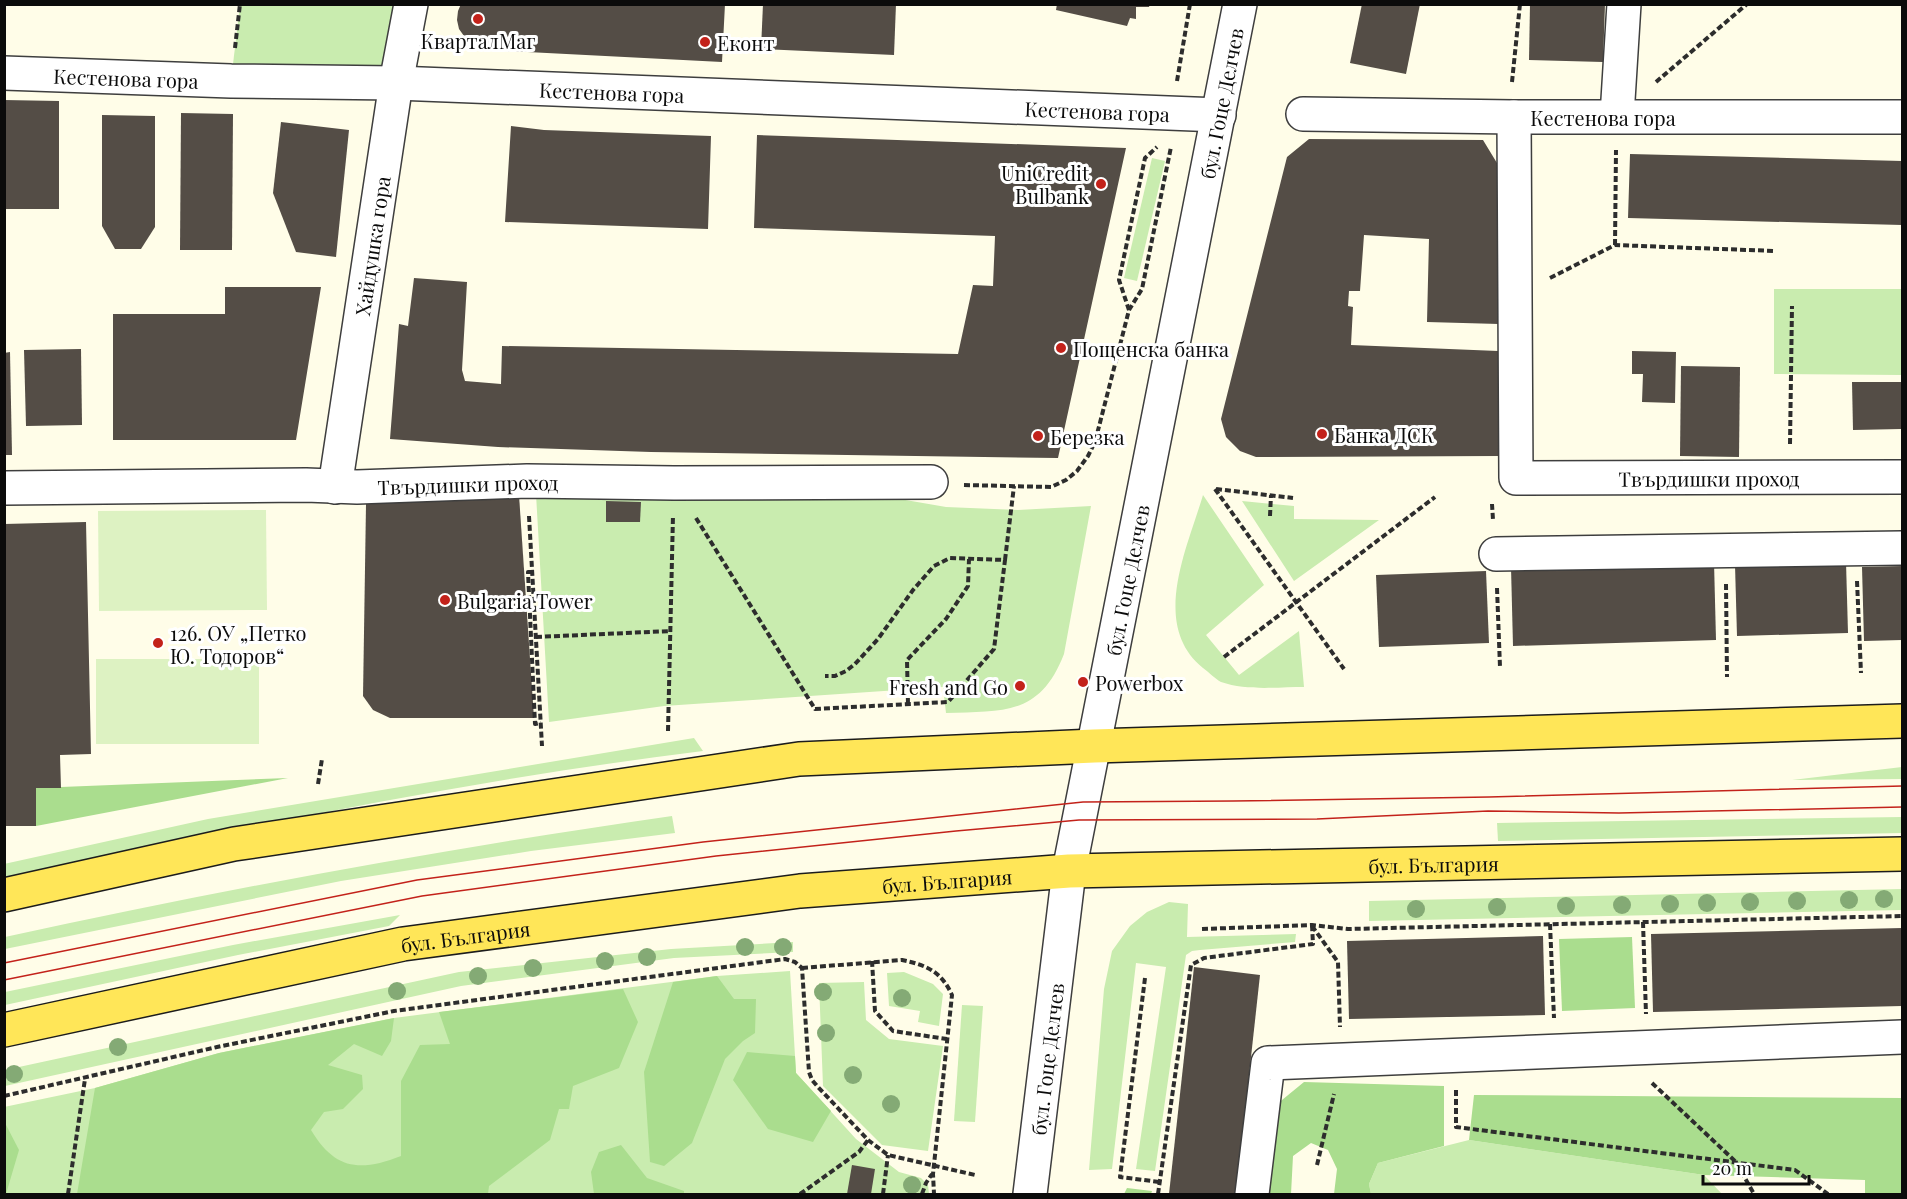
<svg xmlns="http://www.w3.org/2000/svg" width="1907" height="1199" font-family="'Playfair Display',serif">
<rect width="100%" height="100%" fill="#fffde8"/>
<!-- green -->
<g fill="#c9ecaf">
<path d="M240 5H411L396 83 231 81Z"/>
<path d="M1152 158 1165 161 1137 281 1124 278Z"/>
<path d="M1774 289H1901V375L1774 374Z"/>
<path d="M536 494 894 498 946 507 1018 510 1091 506 1064 654C1040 716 1003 711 946 713L943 687 664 706 549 722Z"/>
<path d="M1203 495 1264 585 1206 635 1239 675 1299 631 1304 687C1277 687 1247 691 1221 682 1215 679 1209 672 1203 668 1150 625 1187 549 1203 495Z"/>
<path d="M1242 501 1294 506V519L1379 520 1294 581Z"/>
<path d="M694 738 703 751C468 780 236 829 5 879L4 864 208 819Z"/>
<path d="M1902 767V779L1792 780Z"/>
<path d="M672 816 675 833 531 851 341 881 5 949V937C225 889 448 848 672 816Z"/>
<path d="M1902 817V833L1498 841 1497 823Z"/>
<path d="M1902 889V910L1369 921V901Z"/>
<path d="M1169 902 1188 904 1187 937 1296 934 1295 942 1200 950 1192 951 1186 955 1155 1171 1136 1169 1166 967 1136 963 1112 1169 1089 1170 1104 989 1112 951 1130 926 1147 912Z"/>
<path d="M400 915 389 926 238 955 5 1005V992L233 945Z"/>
<path d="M793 942V952L674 958 461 986 5 1086V1070L459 972 671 949Z"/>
<path d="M790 971 796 1073 856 1139 899 1172 921 1178 928 1185 929 1194H5L4 1107 95 1088 219 1053 394 1018 717 976Z"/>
<path d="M904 972 933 984 943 994 939 1026 918 1022 920 1011 889 1006 887 973Z"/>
<path d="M864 982 866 1020 889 1039 943 1046 928 1151 882 1145 823 1086 819 983Z"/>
<path d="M962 1005 983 1006 975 1122 954 1121Z"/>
<path d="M1469 1140 1704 1175 1722 1194H1371L1369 1184 1378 1163Z"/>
</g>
<!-- forest -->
<g fill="#aadd8e">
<path d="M288 778 36 826V788Z"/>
<path d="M1632 937 1635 1008 1562 1011 1559 939Z"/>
<path d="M717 976 734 999H756L755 1033 743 1041 725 1059 692 1143 664 1166 650 1162 644 1072 673 982Z"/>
<path d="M623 989 638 1022 619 1068 573 1086 569 1109H559L550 1140 489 1186 488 1194H77L95 1088 219 1053 394 1018 391 1041 382 1056 354 1044 328 1065 362 1075 363 1089 343 1109 324 1112 311 1130C335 1170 360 1172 401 1156V1081L420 1045 450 1044 439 1012Z"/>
<path d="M747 1052 795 1056 796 1073 831 1111 813 1142 768 1129 733 1080Z"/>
<path d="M1304 1082 1444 1086V1146L1378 1163 1369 1184 1371 1194H1334L1337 1169 1328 1150 1311 1143 1293 1156 1291 1194H1264L1271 1109Z"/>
<path d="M1474 1095 1902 1098V1194H1865V1180L1704 1175 1469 1140Z"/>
<path d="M4 1121 19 1150 6 1194H4Z"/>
<path d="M621 1145 647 1178 684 1191V1194H594L591 1172 599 1152Z"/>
<path d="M1127 1188 1152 1191 1151 1194H1124Z"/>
</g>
<!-- pitch -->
<g fill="#ddf2c2">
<path d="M266 510 267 610 99 611 98 511Z"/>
<rect x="96" y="659" width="163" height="85"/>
</g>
<!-- building -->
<g fill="#544d46">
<path d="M461 4H725L722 62 488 50V41L482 43 473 41 464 36 459 29 457 20 458 11Z"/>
<path d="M763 4H896L894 55 761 49Z"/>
<path d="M1057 4H1150L1149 7H1136V19L1130 18 1127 26 1056 10Z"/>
<path d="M1362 4H1420L1406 74 1350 63Z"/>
<path d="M1530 4H1605L1603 62 1529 60Z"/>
<path d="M4 100 59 101V209H4Z"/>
<path d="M181 113 233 114 232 250H180Z"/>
<path d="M102 115 155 116V227L141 249H115L102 226Z"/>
<path d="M281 122 349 130 336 257 296 252 273 193Z"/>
<path d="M511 126 544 130 711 136 708 229 505 222Z"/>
<path d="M757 135 1126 148 1058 458 651 452 498 447 390 439 399 324 408 326 414 278 467 282 462 370 465 381 501 384 502 346 958 354 973 285 993 286 995 236 754 228Z"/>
<path d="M1309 139 1483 140 1500 168 1499 324 1427 322 1429 239 1364 235 1360 291H1349L1348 306 1353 307 1351 345 1498 351 1499 456 1256 457 1240 451 1226 437 1221 419 1287 157Z"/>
<path d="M1630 154 1902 161V225L1628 218Z"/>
<path d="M225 287H321L296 440H113V314H225Z"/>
<path d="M81 349 82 425 26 426 24 350Z"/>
<path d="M1632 351 1676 352 1675 403 1642 402 1643 374H1632Z"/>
<path d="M10 352 12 455H4V353Z"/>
<path d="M1681 366 1740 367 1739 457 1680 456Z"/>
<path d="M1852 382H1901V429L1853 430Z"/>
<path d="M519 495 534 718H390L373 710 363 696 366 504Z"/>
<path d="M606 501 641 502 640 522H606Z"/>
<path d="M86 522 91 754 60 755 61 788H36V826H4V524Z"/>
<path d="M1714 562 1716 640 1513 646 1511 567Z"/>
<path d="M1846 562 1848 633 1737 636 1735 565Z"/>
<path d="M1902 566V640L1864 641 1862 567Z"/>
<path d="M1486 571 1489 643 1379 647 1376 575Z"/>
<path d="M1902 928V1006L1653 1012 1651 934Z"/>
<path d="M1543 936 1545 1015 1349 1019 1347 941Z"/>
<path d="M1194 967 1260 975 1236 1194H1169Z"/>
<path d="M852 1165 875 1169 871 1194H847Z"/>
</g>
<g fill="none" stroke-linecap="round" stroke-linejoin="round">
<defs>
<g id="minor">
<path id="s1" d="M4 73 231 81 396 83 1219 115"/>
<path id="s2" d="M1303 114 1514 117H1902"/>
<path d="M1617 116 1624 4"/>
<path id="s3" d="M1514 117 1516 478 1902 477"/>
<path id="s4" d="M335 487 396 83 411 4"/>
<path id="s5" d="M4 488 306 485 357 487 527 481 674 483 931 482"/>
<path d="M1496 554 1902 548"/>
<path id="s6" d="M1030 1194 1069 871 1240 4"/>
<path d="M1252 1194 1268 1063 1902 1037"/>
</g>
<g id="major">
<path d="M4 895 234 844 799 759 1094 746 1902 721"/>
<path id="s7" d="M4 1030 403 944 800 891 1069 871 1902 854"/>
</g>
</defs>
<!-- minor casing -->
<use href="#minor" stroke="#3e3e3e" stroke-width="36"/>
<!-- major casing -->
<use href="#major" stroke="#1c1c1c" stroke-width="36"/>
<!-- path -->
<g stroke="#2d2d2d" stroke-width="4" stroke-dasharray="6 3" stroke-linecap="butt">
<path d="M235 48 240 4"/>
<path d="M1177 81 1190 4"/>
<path d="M1512 82 1520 4"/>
<path d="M1656 82 1747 4"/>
<path d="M1615 245 1616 150"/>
<path d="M1550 278 1615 245 1775 251"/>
<path d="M1129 310 1119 280 1145 158 1157 147"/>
<path d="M1790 444 1792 306"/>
<path d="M964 485 1051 487 1066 480 1077 471 1088 456 1095 442 1129 310 1142 289 1171 147"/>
<path d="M1215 489 1344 669"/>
<path d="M1216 489 1293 498"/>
<path d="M1492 504 1493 520"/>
<path d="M529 516 542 746"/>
<path d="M1270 516 1271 495"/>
<path d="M696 518 815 709 948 702 994 649 1005 560 950 558 934 566 913 590 878 639 855 664 846 671 835 676H825"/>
<path d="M1005 560 1014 486"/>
<path d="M532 572H528L535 724 541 723"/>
<path d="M1857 581 1861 673"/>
<path d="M1726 584 1727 677"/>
<path d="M1497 588 1500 667"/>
<path d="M536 637 671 631"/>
<path d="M1224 657 1435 497"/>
<path d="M908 704 907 660 946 619 968 586 969 559"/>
<path d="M668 731 673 515"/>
<path d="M318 784 322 759"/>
<path d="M1643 922 1646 1014"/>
<path d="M1550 924 1554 1018"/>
<path d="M1312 926 1338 962 1340 1027"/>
<path d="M1202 929 1312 925 1348 929 1902 916"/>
<path d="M872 961 875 1011 893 1031 947 1039"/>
<path d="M802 968 902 960C926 965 941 971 952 995L933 1174 934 1194"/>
<path d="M1145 978 1120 1177 1160 1182"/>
<path d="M1652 1083 1736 1162 1754 1194"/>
<path d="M1456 1090V1127L1795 1170 1828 1194"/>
<path d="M4 1096 217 1047 394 1011 785 959 795 962 802 968 809 1072 812 1080 818 1087 868 1140 888 1155 975 1175"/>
<path d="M1317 1165 1334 1094"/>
<path d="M68 1194 85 1079"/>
<path d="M800 1194 859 1152 868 1140"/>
<path d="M883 1194 888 1155"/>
<path d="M922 1194 926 1183 932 1174"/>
<path d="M1158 1194 1191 965 1204 958 1313 944 1312 925"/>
</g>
<!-- minor -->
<use href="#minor" stroke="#fff" stroke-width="33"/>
<!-- major -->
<use href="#major" stroke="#ffe658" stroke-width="33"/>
<!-- tram -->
<g stroke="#c3221a" stroke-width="1.5">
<path d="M4 963 417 880 703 842 1083 802 1233 801 1489 797 1902 786"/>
<path d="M4 980 422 896 716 856 956 831 1079 820 1317 819 1488 811 1619 813 1902 807"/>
</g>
</g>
<!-- trees -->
<g fill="#84aa75">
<circle cx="1884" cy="899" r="9"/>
<circle cx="1849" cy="900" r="9"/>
<circle cx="1797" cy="901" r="9"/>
<circle cx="1750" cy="902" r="9"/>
<circle cx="1707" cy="903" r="9"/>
<circle cx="1670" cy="904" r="9"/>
<circle cx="1622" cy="905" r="9"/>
<circle cx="1566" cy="906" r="9"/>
<circle cx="1497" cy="907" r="9"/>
<circle cx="1416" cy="909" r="9"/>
<circle cx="745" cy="947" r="9"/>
<circle cx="783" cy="947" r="9"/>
<circle cx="647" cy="957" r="9"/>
<circle cx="605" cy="961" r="9"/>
<circle cx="533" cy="968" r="9"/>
<circle cx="478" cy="976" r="9"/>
<circle cx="397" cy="991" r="9"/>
<circle cx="823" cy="992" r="9"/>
<circle cx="902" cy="998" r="9"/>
<circle cx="826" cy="1033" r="9"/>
<circle cx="118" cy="1047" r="9"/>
<circle cx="14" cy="1074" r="9"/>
<circle cx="853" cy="1075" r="9"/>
<circle cx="891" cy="1104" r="9"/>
<circle cx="912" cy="1185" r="9"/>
</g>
<!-- markers -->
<g fill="#c3221a" stroke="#fff" stroke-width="2">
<circle cx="478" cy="19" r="6"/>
<circle cx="705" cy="42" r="6"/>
<circle cx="1101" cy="184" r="6"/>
<circle cx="1061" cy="348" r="6"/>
<circle cx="1322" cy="434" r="6"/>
<circle cx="1038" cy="436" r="6"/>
<circle cx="445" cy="600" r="6"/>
<circle cx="158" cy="643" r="6"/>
<circle cx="1083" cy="682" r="6"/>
<circle cx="1020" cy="686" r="6"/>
</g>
<g text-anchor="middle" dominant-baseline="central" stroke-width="6" stroke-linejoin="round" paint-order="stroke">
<!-- poi labels -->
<g font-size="20" fill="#0b0b0b" stroke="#fff" text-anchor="start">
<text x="478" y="40" text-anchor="middle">КварталМаг</text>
<text x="717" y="42">Еконт</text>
<text x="1089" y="172" text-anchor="end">UniCredit<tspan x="1089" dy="23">Bulbank</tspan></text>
<text x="1073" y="348">Пощенска банка</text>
<text x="1334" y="434">Банка ДСК</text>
<text x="1050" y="436">Березка</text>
<text x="457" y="600">Bulgaria Tower</text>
<text x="170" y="632">126. ОУ „Петко<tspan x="170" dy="23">Ю. Тодоров“</tspan></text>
<text x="1095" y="682">Powerbox</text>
<text x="1008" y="686" text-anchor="end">Fresh and Go</text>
</g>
<!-- street labels -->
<g font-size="20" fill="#0b0b0b" stroke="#fff">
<text stroke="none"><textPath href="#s1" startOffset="122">Кестенова гора</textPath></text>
<text stroke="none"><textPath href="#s1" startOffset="608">Кестенова гора</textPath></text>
<text stroke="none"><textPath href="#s6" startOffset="1108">бул. Гоце Делчев</textPath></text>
<text stroke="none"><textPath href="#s1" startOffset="1094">Кестенова гора</textPath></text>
<text stroke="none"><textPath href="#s2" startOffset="300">Кестенова гора</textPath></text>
<text stroke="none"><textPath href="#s4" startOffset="244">Хайдушка гора</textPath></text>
<text stroke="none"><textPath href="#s3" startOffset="554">Твърдишки проход</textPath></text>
<text stroke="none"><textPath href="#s5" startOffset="464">Твърдишки проход</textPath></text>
<text stroke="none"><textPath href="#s6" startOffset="622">бул. Гоце Делчев</textPath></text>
<text stroke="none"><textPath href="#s7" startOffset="1443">бул. България</textPath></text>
<text stroke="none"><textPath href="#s7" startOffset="956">бул. България</textPath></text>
<text stroke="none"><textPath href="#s7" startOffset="471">бул. България</textPath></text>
<text stroke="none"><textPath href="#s6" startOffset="136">бул. Гоце Делчев</textPath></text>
</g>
</g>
<!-- border -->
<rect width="1907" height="1199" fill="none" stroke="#0b0b0b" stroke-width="12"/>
<!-- scale -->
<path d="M1703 1175v9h106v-9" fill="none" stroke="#0b0b0b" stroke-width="3"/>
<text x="1712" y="1175" font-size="18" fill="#0b0b0b" stroke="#ffffff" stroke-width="4.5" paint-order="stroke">20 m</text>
</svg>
